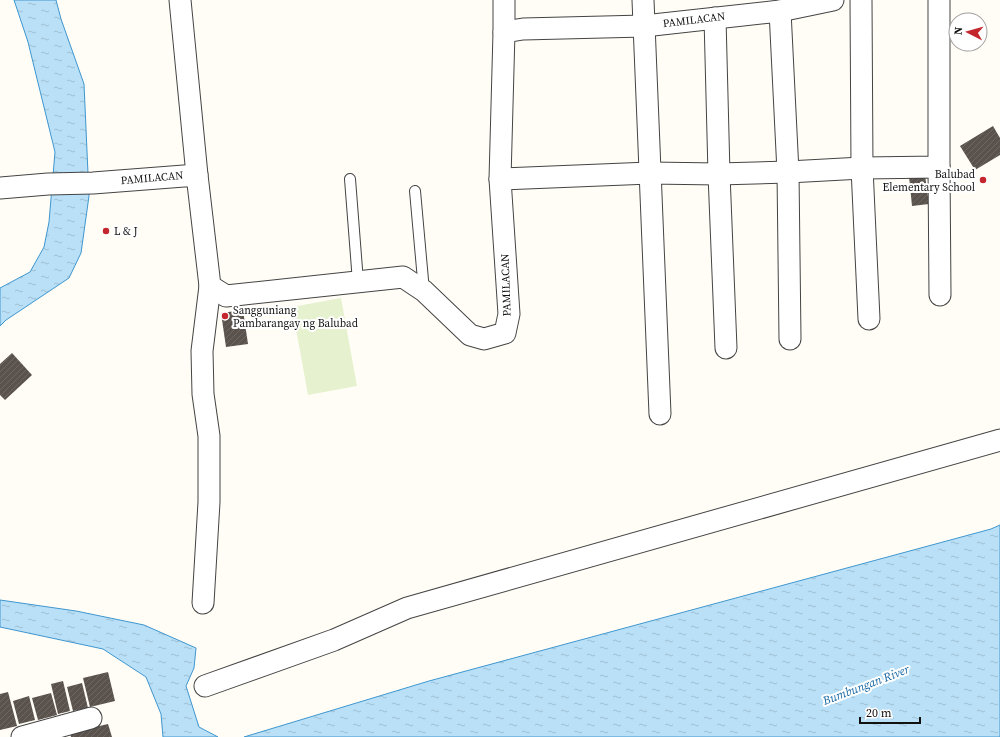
<svg xmlns="http://www.w3.org/2000/svg" width="1000" height="737" font-family="'Source Serif 4',serif">
<defs>
<pattern id="water-ripples" width="26" height="14" patternUnits="userSpaceOnUse"><rect width="26" height="14" fill="#b9e0f7"/><path d="M2 4q2-2 4 0t4 0M15 11q2-2 4 0t4 0" fill="none" stroke="#9ebfd3"/></pattern>
<pattern id="building-hatch" width="6" height="6" patternUnits="userSpaceOnUse"><rect width="6" height="6" fill="#5a524d"/><path d="M-1 1l2-2M0 6l6-6M5 7l2-2" fill="none" stroke="#6d6662"/></pattern>
</defs>
<rect width="100%" height="100%" fill="#fffdf5"/>
<!-- pitch -->
<path fill="#e6f2cf" d="M341 298 357 386 308 395 292 307Z"/>
<!-- water -->
<g fill="url(#water-ripples)" stroke="#3f96cf">
<path d="M14 0H56L61 19 84 84 89 196 81 253 69 278 6 320 0 326V288L30 272 44 247 49 222 55 152 28 42Z"/>
<path d="M1000 525V737H244L429 681 991 529Z"/>
<path d="M0 600 76 611 144 625 196 648 194 668 186 686 199 727 218 737H163L161 714 146 677 103 649 0 627Z"/>
</g>
<!-- building -->
<g fill="url(#building-hatch)">
<path d="M993 126 1000 138V155L975 170 960 146Z"/>
<path d="M925 175 929 204 912 206 909 176Z"/>
<path d="M243 310 248 344 226 347 221 313Z"/>
<path d="M12 353 32 375 5 400 0 395V364Z"/>
<path d="M108 672 115 701 90 707 83 678Z"/>
<path d="M63 681 70 711 58 714 51 684Z"/>
<path d="M82 683 88 708 73 711 67 687Z"/>
<path d="M8 692 17 726 0 730V694Z"/>
<path d="M51 693 57 715 38 720 32 698Z"/>
<path d="M29 696 35 720 19 724 13 701Z"/>
<path d="M108 724 112 737H71L70 733Z"/>
</g>
<g fill="none" stroke-linecap="round" stroke-linejoin="round">
<defs>
<g id="service">
<path d="M350 179 358 282"/>
<path d="M415 191 424 291"/>
</g>
<g id="minor">
<path d="M180 0 197 175"/>
<path d="M504 0V32"/>
<path d="M643 0 660 414"/>
<path d="M861 0 862 168 869 319"/>
<path d="M780 11 788 172 790 339"/>
<path d="M715 18 719 174 726 348"/>
<path d="M939 167 940 295"/>
<path d="M500 179 650 173 719 174 788 172 862 168 939 167V0"/>
<path d="M0 188 48 184 93 183 197 175 210 286 226 296 403 277 424 291 470 335 484 339 505 333 509 314 500 179 504 32 523 29 644 26 780 11 833 0"/>
<path d="M203 603 209 502V436L203 394 202 351 210 286"/>
<path d="M205 686 334 640 407 608 1000 440"/>
<path d="M22 737 91 718"/>
</g>
</defs>
<!-- service casing -->
<use href="#service" stroke="#444" stroke-width="12"/>
<!-- minor casing -->
<use href="#minor" stroke="#444" stroke-width="23"/>
<!-- service -->
<use href="#service" stroke="#fff" stroke-width="10"/>
<!-- minor -->
<use href="#minor" stroke="#fff" stroke-width="21"/>
</g>
<!-- markers -->
<g fill="#c4262e" stroke="#fff" stroke-width="1.5">
<circle cx="983" cy="180" r="4"/>
<circle cx="106" cy="231" r="4"/>
<circle cx="225" cy="316" r="4"/>
</g>
<g text-anchor="middle" dominant-baseline="central" stroke-width="4" stroke-linejoin="round" paint-order="stroke">
<!-- street labels -->
<g font-size="11" fill="#111" stroke="#fff">
<text transform="translate(694 20) rotate(-7)">PAMILACAN</text>
<text transform="translate(152 178) rotate(-5)">PAMILACAN</text>
<text transform="translate(506 285) rotate(-92)">PAMILACAN</text>
</g>
<!-- poi labels -->
<g font-size="11" fill="#111" stroke="#fff" text-anchor="start">
<text x="975" y="174" text-anchor="end">Balubad<tspan x="975" dy="13">Elementary School</tspan></text>
<text x="114" y="231">L &amp; J</text>
<text x="233" y="310">Sangguniang<tspan x="233" dy="13">Pambarangay ng Balubad</tspan></text>
</g>
<!-- water labels -->
<g font-size="12" font-style="italic" fill="#1768a6" stroke="#fff">
<text transform="translate(866 685) rotate(-21)">Bumbungan River</text>
</g>
</g>
<!-- north arrow -->
<g transform="translate(968 32) rotate(276)"><circle r="19" fill="#ffffff" stroke="#a0a0a0"/>
<path d="M0-3L7 15L0 10L-7 15Z" fill="#c4262e"/>
<text y="-6" font-size="11" font-weight="bold" text-anchor="middle" fill="#111111">N</text>
</g>
<!-- scale -->
<path d="M860 717v6h60v-6" fill="none" stroke="#111111" stroke-width="2"/>
<text x="866" y="717" font-size="12" fill="#111111" stroke="#ffffff" stroke-width="3" paint-order="stroke">20 m</text>
</svg>
